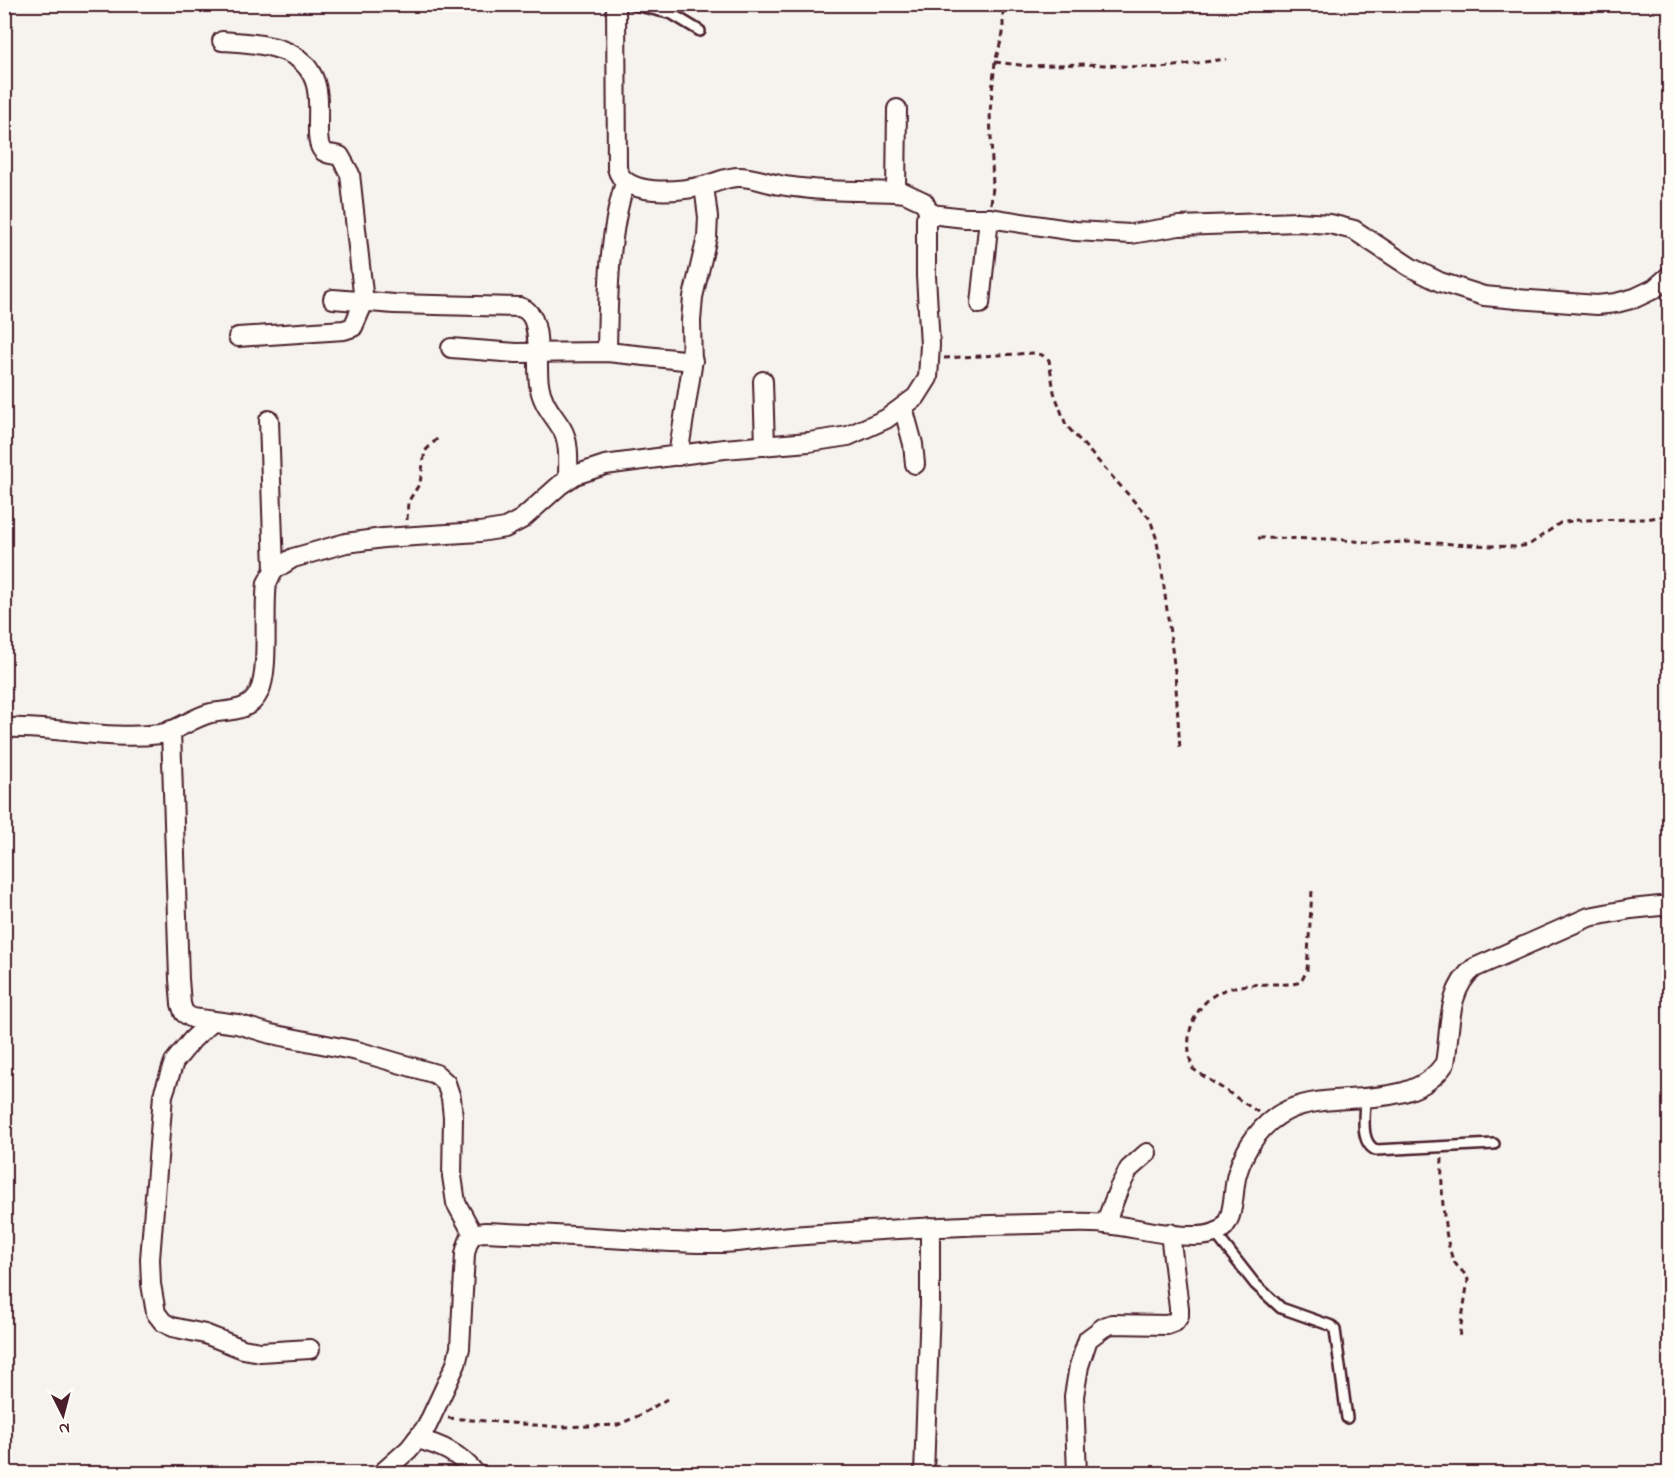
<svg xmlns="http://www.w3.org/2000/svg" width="1674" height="1478" font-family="'Indie Flower',sans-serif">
<rect width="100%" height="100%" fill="#f6f3ef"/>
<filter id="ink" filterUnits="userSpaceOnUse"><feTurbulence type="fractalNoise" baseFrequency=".0167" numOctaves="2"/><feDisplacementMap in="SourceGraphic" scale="12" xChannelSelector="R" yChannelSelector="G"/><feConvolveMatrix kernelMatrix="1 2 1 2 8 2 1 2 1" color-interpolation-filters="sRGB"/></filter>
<g filter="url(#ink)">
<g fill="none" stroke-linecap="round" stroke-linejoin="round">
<defs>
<g id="service">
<path d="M631 4 672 14 700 31"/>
<path d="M1365 1098C1365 1113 1359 1143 1376 1150L1494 1144"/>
<path d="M1215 1233 1255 1284 1281 1308 1332 1326 1335 1330 1347 1418"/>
</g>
<g id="minor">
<path d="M616 4 617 168C624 198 680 191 703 186 716 183 726 177 739 177 753 177 767 183 780 185 791 187 802 188 812 189 840 192 868 190 896 192L905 193 924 202 930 214"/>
<path d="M222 41C251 43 295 44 311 73 320 87 318 108 318 124 318 131 317 145 323 151 327 155 335 154 340 156L350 174 364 302 353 327 344 330 238 337"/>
<path d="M896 192 897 109"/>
<path d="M333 299 394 304 520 307C523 309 526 309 528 312 542 324 536 366 539 384 542 404 552 413 562 429 570 442 568 464 568 479"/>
<path d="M980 304 989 218"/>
<path d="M451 348 516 353 607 352 693 361"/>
<path d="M607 352C608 297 608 235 625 183"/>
<path d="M763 381 765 446"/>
<path d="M903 407 913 444 915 464"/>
<path d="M269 420 274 570"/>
<path d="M678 456 692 366 691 321 693 297 707 237 708 217 704 186"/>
<path d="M4 728C57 726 108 741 160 734 178 731 193 717 211 713 229 710 250 712 259 692 270 671 263 610 267 583L274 570 293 558 346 543 383 538 480 532 505 528 522 519 560 485 575 475 605 465 724 449 809 442 848 436 886 419 916 397 928 378 930 345 926 276V218L930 214 965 218H989L1075 231 1131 234 1179 226 1297 222 1330 224 1354 230 1410 267 1440 282 1484 296 1517 299 1597 305 1616 303 1635 298 1654 289 1670 275"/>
<path d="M171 730 179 979 181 1004 184 1013 192 1018 237 1024 271 1034 357 1051 436 1074 446 1083 451 1098 453 1117 452 1176 456 1203 473 1234"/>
<path d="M212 1021 192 1040 174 1062 163 1095 150 1259 151 1284 156 1313 163 1322 172 1327 205 1334 243 1349 260 1352 310 1349"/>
<path d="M1105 1224 1119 1188 1129 1169 1147 1153"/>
<path d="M417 1439C441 1445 460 1454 476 1474"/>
<path d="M381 1474 409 1449 427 1426 456 1364 460 1348 465 1254C468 1240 470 1233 485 1232 526 1234 566 1235 607 1238 645 1240 684 1244 723 1243 745 1242 768 1238 791 1236 872 1230 953 1225 1034 1224 1053 1224 1073 1222 1092 1223 1125 1223 1190 1245 1217 1232 1236 1224 1232 1191 1237 1174 1245 1147 1262 1122 1288 1110 1335 1088 1412 1114 1445 1063 1451 1031 1446 990 1474 968L1589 917 1631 909 1670 905"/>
<path d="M924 1474 930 1305V1227"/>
<path d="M1077 1474 1074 1396 1079 1366 1088 1339 1104 1327 1112 1324 1167 1325 1175 1322 1179 1316V1308L1170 1233"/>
</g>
</defs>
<!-- service casing -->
<use href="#service" stroke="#4a1f2b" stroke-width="14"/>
<!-- minor casing -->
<use href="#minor" stroke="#4a1f2b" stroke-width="22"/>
<!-- path -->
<g stroke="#4a1f2b" stroke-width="3" stroke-dasharray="6 4.5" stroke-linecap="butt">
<path d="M995 62 1027 66 1085 64 1161 68 1226 59"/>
<path d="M991 204 993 187 990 112 995 62 1003 34V4"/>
<path d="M944 358 1034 353 1042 355 1049 360 1054 392 1066 425 1150 519 1156 537 1161 564 1175 672 1180 750"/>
<path d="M407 520 408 502 420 483 425 451 440 436"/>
<path d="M1258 538 1333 539 1375 543 1415 542 1514 547 1529 545 1560 523 1578 520 1646 519 1670 515"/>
<path d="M1258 1112 1193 1069C1187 1053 1187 1034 1194 1019 1210 985 1240 985 1273 984 1282 984 1292 985 1301 982L1307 970 1312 891"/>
<path d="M1442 1158C1441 1187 1443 1230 1452 1257 1455 1267 1465 1271 1468 1280L1459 1338"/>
<path d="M448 1418 560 1427 618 1425 640 1415 667 1399"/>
</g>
<!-- service -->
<use href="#service" stroke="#fdfcf7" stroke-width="9"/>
<!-- minor -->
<use href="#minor" stroke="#fdfcf7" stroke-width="18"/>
</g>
</g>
<!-- margin -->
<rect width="1674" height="1478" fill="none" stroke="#fdfcf7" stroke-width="24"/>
<rect x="12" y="12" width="1650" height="1454" fill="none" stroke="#4a1f2b" stroke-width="2" filter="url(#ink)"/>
<!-- north arrow -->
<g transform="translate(63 1415) rotate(174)" stroke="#fdfcf7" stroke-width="4.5" paint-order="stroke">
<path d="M0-4.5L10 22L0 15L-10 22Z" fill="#4a1f2b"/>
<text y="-9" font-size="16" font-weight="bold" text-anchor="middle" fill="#4a1f2b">N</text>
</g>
</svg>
